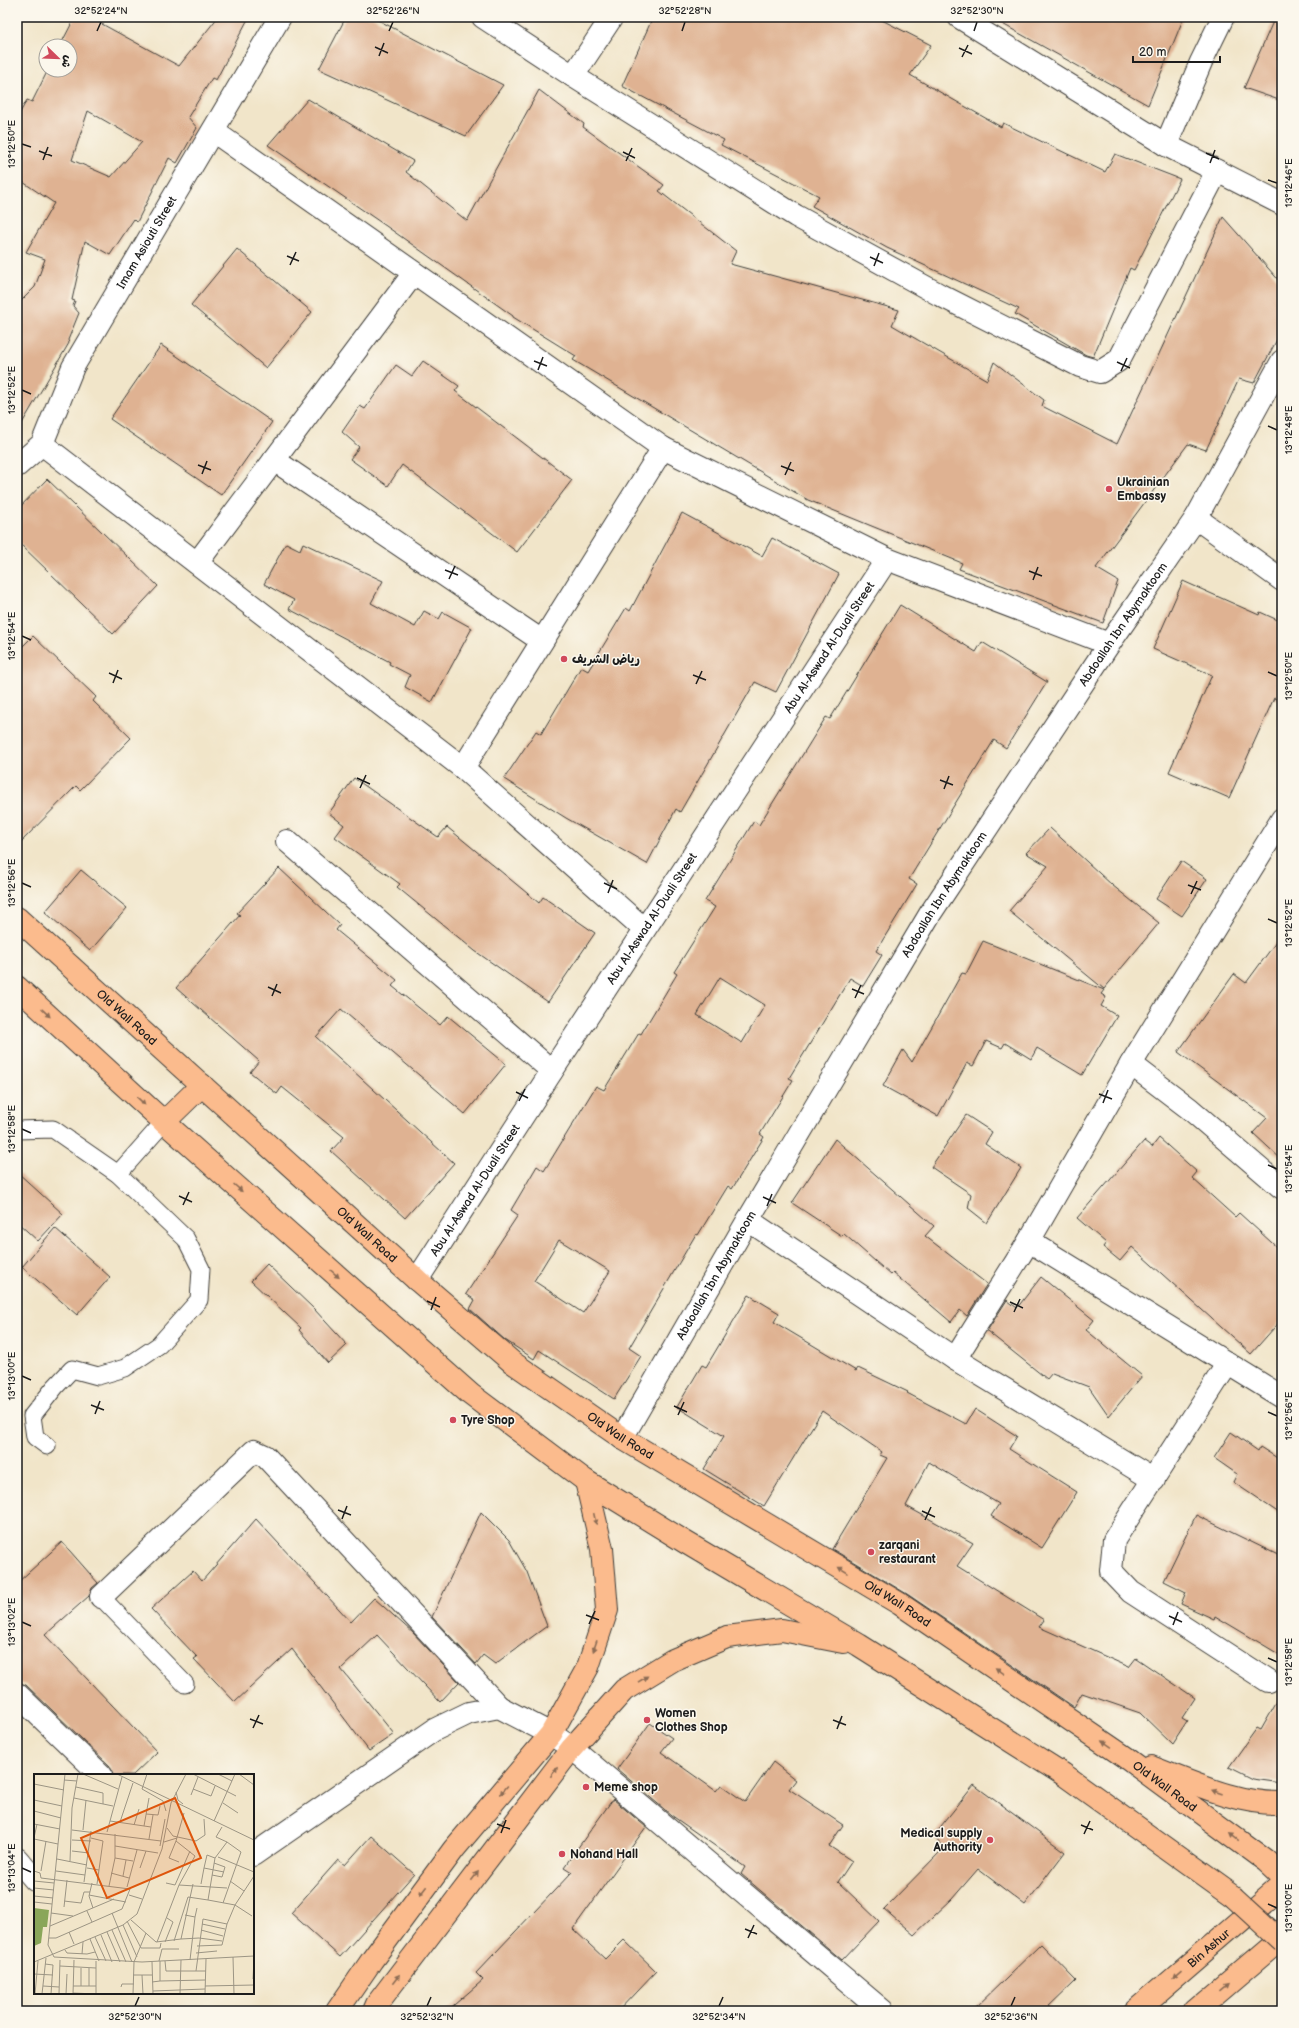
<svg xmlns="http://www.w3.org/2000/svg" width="1299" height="2028" font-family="'Balsamiq Sans','Playpen Sans Arabic',sans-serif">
<rect width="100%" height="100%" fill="#fbf7ec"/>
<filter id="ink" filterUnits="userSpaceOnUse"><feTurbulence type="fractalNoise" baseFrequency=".025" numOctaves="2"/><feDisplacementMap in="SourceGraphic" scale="8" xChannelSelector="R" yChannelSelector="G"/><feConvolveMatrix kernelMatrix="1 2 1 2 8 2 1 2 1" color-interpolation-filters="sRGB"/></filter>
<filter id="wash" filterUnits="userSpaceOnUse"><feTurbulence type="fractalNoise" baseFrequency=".012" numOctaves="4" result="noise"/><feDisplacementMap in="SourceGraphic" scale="16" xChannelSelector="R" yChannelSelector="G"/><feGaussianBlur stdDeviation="0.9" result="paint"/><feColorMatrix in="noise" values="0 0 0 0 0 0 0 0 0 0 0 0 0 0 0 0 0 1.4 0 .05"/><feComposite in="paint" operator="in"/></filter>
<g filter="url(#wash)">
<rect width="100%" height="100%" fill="#f1e5c9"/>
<g id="blocks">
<!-- building -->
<g fill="#dfb292" fill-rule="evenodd">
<path d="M75 17H89L179 66 218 17H249L216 80 212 78 188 117 197 128 177 163 169 158 137 222 134 219 110 255 85 241 72 300 75 301 73 306 79 313 68 340 69 343 17 432V305L35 287 45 259 26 252 54 203 17 178V118L27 100 32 102 48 70H70V46H60ZM88 111 142 142 111 177 72 160Z"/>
<path d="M346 17H372L503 85 466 136 319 69Z"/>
<path d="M653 17H876L931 45 910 75 1001 127 1003 123 1105 172 1115 154 1180 179 1134 270 1130 268 1093 357 1086 355 1015 314 1019 309 887 248 812 206 819 196 721 145 724 140 622 86Z"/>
<path d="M990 17H1184L1148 105Z"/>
<path d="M1275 17H1282V101L1244 88Z"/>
<path d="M539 90 584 124 583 127 664 185 659 191 736 251 730 264 899 310 892 325 987 380 994 362 1044 400 1042 406 1117 444 1223 217 1282 284V330L1254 383 1239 379 1206 450 1188 444 1096 568 1118 581 1103 623 959 569 962 563 808 500 573 360 576 356 513 317V316L386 226 268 145 308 99 413 161 406 172 467 221Z"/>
<path d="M237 249 312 312 266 368 191 305Z"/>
<path d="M161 345 272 422 221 495 110 419Z"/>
<path d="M423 361 459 386 455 391 572 480 517 552 402 465 388 486 350 459 359 447 342 432 360 406 365 409 396 365 412 376Z"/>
<path d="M47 479 158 586 113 634 17 541V510Z"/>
<path d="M682 513 762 556 772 538 839 574 776 692 755 682 680 812 676 809 647 864 566 818 504 779 536 731 541 734 581 667 588 671 626 608 630 611Z"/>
<path d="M286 543 300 550 303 543 383 581 371 603 415 627 424 611 439 619 443 612 472 628 432 702 405 687 410 675 389 664 390 662 289 609 294 600 264 584Z"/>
<path d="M1183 581 1259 615 1260 612 1282 622V702L1274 698 1229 798 1169 772 1212 675 1153 649Z"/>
<path d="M900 605 976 652 982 642 1047 682 1006 748 994 740 909 879 917 884 876 951 882 955 863 986 850 978 789 1078 793 1080 760 1134 764 1137 732 1189 728 1186 698 1235 696 1234 629 1348 641 1356 614 1399 539 1350 534 1359 505 1340 470 1309 475 1300 466 1294 518 1215 511 1210 537 1166 544 1171 596 1086 604 1090 639 1033 641 1034 677 974 674 972 715 907 705 901 754 821 759 825 826 717 830 719ZM720 977 765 1005 742 1043 697 1015ZM559 1240 610 1271 583 1313 534 1281Z"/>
<path d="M33 636 96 697 93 701 131 738 80 790 76 786 17 846V652Z"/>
<path d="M354 778 438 837 447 827 539 903 543 897 595 933 548 1002 475 951 397 887 400 884 335 837 344 825 329 813Z"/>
<path d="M1050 828 1112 885 1159 923 1104 989 1009 911 1048 866 1026 853Z"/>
<path d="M1181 861 1207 879 1182 916 1156 899Z"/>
<path d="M279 868 340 925 336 930 397 980 392 986 440 1025 448 1016 506 1064 465 1114 341 1009 316 1037 454 1163 405 1218 331 1151 344 1137 282 1087 277 1094 250 1072 259 1061 176 988 240 915 237 913Z"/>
<path d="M81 870 127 908 90 951 45 912Z"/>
<path d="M1282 934V1160L1253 1133 1267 1118 1178 1052 1234 974 1246 983Z"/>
<path d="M983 941 1104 990 1101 994 1106 997 1101 1006 1117 1016 1082 1075 1037 1048 1031 1059 1005 1043 1002 1048 986 1041 973 1066 967 1063 938 1116 883 1086 903 1050 912 1062 962 973 966 974Z"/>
<path d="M966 1115 992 1132 985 1144 1021 1168 987 1223 968 1208 971 1194 931 1167Z"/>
<path d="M1159 1138 1197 1172 1192 1178 1235 1217 1239 1213 1282 1252V1319L1251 1354 1132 1247 1120 1261 1103 1247 1106 1243 1077 1218 1144 1141 1152 1147Z"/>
<path d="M835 1139 934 1226 925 1236 987 1284 967 1316 960 1310 951 1322 893 1273 891 1275 844 1234 842 1236 792 1203Z"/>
<path d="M17 1172 63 1214 38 1241 17 1222Z"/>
<path d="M55 1228 110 1277 77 1315 22 1267Z"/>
<path d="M267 1264 314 1309 347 1345 328 1363 299 1330 301 1328 251 1281Z"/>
<path d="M1041 1277 1094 1320 1086 1330 1142 1376 1109 1416 1089 1387 1052 1373 1047 1379 987 1331 1007 1300 1017 1308Z"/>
<path d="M749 1295 779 1313 774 1322 856 1371 858 1368 908 1392 907 1393 966 1424 975 1409 1017 1436 1009 1449 1077 1492 1042 1548 991 1516 999 1504 929 1462 906 1506 973 1543 957 1566 1044 1620 1039 1627 1129 1667 1136 1658 1195 1698 1182 1718 1187 1721 1172 1744 1140 1713 1082 1693 1074 1707 907 1594 832 1549 887 1458 880 1455 882 1452 822 1411 764 1506 704 1469 724 1436 677 1407 702 1365 706 1367Z"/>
<path d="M1231 1432 1258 1451 1260 1447 1282 1461V1515L1233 1482 1237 1474 1214 1458Z"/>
<path d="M481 1512 509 1540 527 1572 547 1626 495 1664 483 1655 476 1664 432 1617Z"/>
<path d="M1196 1515 1282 1557V1656L1215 1616 1214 1619 1181 1604 1186 1592 1164 1581Z"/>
<path d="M256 1519 351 1622 374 1598 413 1633 459 1682 440 1702 377 1635 341 1669 394 1734 369 1751 292 1649 235 1702 194 1659 197 1657 151 1609 193 1571 202 1581Z"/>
<path d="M62 1542 98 1583 92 1588 89 1596 45 1635 157 1752 133 1775H113L110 1766 26 1685 17 1682V1583Z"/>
<path d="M1282 1693V1783L1253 1779 1229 1767 1257 1728 1261 1730Z"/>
<path d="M650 1723 672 1738 661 1752 716 1791 721 1785 745 1802 773 1762 796 1780 789 1789 843 1825 829 1846 852 1861 838 1882 879 1921 842 1960 741 1874 745 1867 671 1815 617 1769Z"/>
<path d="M974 1785 1065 1852 1025 1905 978 1869 952 1899 914 1935 884 1909 944 1848 933 1836Z"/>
<path d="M613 1799 646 1827 573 1929 605 1959 624 1940 656 1971 618 2011H447L483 1980 476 1973 572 1872 564 1867Z"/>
<path d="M371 1836 414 1874 340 1957 291 1913 338 1860 345 1865Z"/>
<path d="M1041 1944 1076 1980 1044 2011H972Z"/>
</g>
</g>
</g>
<g filter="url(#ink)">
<use href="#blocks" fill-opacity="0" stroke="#3c3a36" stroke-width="1"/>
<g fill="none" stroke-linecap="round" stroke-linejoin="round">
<defs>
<g id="lane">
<path d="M17 1130 53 1129 118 1174 186 1239 201 1269 199 1300 159 1345 125 1368 98 1376 72 1369 55 1387 32 1416 35 1437 47 1446"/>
<path d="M118 1174 164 1122"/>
<path d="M101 1597 185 1684"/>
</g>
<g id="street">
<path d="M483 17 573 76 796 216 940 295 1080 366 1100 372 1119 360 1217 171"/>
<path d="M959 17 1166 145 1282 204"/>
<path d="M573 76 612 17"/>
<path d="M213 131 663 448 887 559 1109 644"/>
<path d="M1166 145 1201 62 1223 17"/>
<path d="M42 444 463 768 644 929"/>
<path d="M274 460 542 641"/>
<path id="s1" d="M17 466 42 444 73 367 280 17"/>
<path d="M1196 518 1282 580"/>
<path d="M197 563 414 273"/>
<path d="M463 768 663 448"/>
<path d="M287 841 552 1071"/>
<path d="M1131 1064 1190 1109 1282 1188"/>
<path d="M748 1220 955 1359 1154 1480"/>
<path d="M1029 1241 1282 1397"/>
<path id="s2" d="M417 1280 552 1071 887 559"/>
<path d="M955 1359 1029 1241 1131 1064 1282 819"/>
<path d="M1228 1363 1114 1540 1111 1571 1131 1592 1268 1681"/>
<path id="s3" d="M622 1438 748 1220 930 914 1109 644 1196 518 1282 361"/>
<path d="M101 1597 254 1451 265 1456 499 1707"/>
<path d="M17 1694 101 1775"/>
<path d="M253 1855 434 1730 469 1713 499 1707 551 1734 572 1748 883 2011"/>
<path d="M17 1859 35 1880"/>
</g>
<g id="primary">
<path id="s4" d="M17 918 417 1280 512 1362 622 1438 900 1604 1125 1757 1266 1861 1282 1876"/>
<path d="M17 987 164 1122 470 1394 586 1481 685 1542 859 1645 1063 1774 1233 1896"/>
<path d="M164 1122 202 1085"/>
<path d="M1151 1767C1194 1783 1236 1804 1282 1803"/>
<path d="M337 2011 372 1960 454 1849 551 1734 588 1667 607 1610 602 1549 586 1481"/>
<path d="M374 2011 377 2004 572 1748 624 1690 673 1660 727 1637 782 1630 843 1642"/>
<path id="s5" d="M1136 2011 1282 1885"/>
<path d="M1195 2011 1282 1937"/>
</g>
</defs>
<!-- lane casing -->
<use href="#lane" stroke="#3c3a36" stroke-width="19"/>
<!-- street casing -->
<use href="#street" stroke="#3c3a36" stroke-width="24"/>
<!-- primary casing -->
<use href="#primary" stroke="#3c3a36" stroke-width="24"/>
<!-- lane -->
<use href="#lane" stroke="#fff" stroke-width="17"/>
<!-- street -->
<use href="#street" stroke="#fff" stroke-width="22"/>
<!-- primary -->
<use href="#primary" stroke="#fbbb8d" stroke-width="22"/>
<defs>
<path id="primary-bridge" d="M1233 1896 1282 1941"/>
</defs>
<!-- primary-bridge casing -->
<use href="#primary-bridge" stroke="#3c3a36" stroke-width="24" stroke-linecap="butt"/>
<!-- primary-bridge -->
<use href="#primary-bridge" stroke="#fbbb8d" stroke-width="22"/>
</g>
<!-- one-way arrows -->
<defs><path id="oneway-solid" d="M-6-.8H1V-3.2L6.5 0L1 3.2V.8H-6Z"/></defs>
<g fill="#8c6c54">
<use href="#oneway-solid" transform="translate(46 1013) rotate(43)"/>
<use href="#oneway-solid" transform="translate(141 1101) rotate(43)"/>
<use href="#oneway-solid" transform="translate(238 1188) rotate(42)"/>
<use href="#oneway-solid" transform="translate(335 1274) rotate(42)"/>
<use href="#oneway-solid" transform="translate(595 1519) rotate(77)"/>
<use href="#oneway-solid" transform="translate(843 1570) rotate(-149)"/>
<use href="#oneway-solid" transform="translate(595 1646) rotate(109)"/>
<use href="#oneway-solid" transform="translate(1000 1671) rotate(-146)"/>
<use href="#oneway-solid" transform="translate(643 1679) rotate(-32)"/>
<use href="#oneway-solid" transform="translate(1107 1744) rotate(-145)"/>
<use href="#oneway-solid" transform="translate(554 1772) rotate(-53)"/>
<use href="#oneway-solid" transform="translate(504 1790) rotate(130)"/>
<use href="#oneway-solid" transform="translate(1217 1792) rotate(-160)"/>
<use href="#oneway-solid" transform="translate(1234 1837) rotate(-143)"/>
<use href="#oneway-solid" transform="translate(475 1876) rotate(-53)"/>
<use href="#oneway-solid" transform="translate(423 1891) rotate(127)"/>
<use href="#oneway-solid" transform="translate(1178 1974) rotate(139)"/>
<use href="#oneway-solid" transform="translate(396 1979) rotate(-53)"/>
<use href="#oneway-solid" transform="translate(1225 1986) rotate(-40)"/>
</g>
</g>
<!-- ticks -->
<path fill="none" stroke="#1c1c1c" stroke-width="1.5" d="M97 31 101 22M389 31 393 22M682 31 685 22M974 31 977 22M375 47 388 53M959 48 972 54M379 56 384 43M962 57 968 45M22 144 31 147M39 151 52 156M623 152 635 158M1206 153 1219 159M43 160 48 147M626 161 632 148M1210 163 1215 150M1268 180 1277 183M287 256 299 261M870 257 883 263M290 265 296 252M874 266 879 253M534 361 547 366M1117 362 1130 368M538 370 543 357M1121 371 1127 358M22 390 31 394M1268 426 1277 430M198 465 211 470M781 466 794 471M202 474 207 461M785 475 791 462M445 570 458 575M1029 571 1042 576M449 579 455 566M1033 580 1038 567M22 636 31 640M1268 672 1277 676M109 673 122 679M693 675 706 680M113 683 118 670M696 684 702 671M357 778 370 784M940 780 953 785M360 788 366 775M944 789 949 776M22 883 31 887M604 883 617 889M1188 885 1201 890M608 893 613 880M1191 894 1197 881M1268 919 1277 923M268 987 281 993M852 989 864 994M272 996 277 984M855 998 861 985M516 1092 528 1098M1099 1094 1112 1099M519 1101 525 1089M1103 1103 1108 1090M22 1129 31 1133M1268 1165 1277 1169M179 1196 192 1202M763 1197 776 1203M183 1205 189 1192M767 1206 772 1194M427 1301 440 1307M1010 1302 1023 1308M431 1310 436 1297M1014 1312 1020 1299M22 1376 31 1380M91 1405 104 1410M674 1406 687 1412M1268 1412 1277 1416M95 1414 100 1401M678 1415 684 1402M338 1510 351 1515M922 1511 935 1517M342 1519 347 1506M925 1520 931 1507M586 1615 599 1620M1169 1616 1182 1622M22 1622 31 1626M589 1624 595 1611M1173 1625 1178 1612M1268 1658 1277 1662M250 1719 263 1724M833 1720 846 1725M253 1728 259 1715M837 1729 842 1716M497 1824 510 1829M1081 1825 1093 1830M501 1833 506 1820M1084 1834 1090 1821M22 1868 31 1872M1268 1904 1277 1908M745 1929 757 1934M748 1938 754 1925M135 2006 139 1997M427 2006 431 1997M719 2006 723 1997M1011 2006 1015 1997"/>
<!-- markers -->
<g fill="#d1495b" stroke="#fbf7ec" stroke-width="1.5">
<circle cx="1109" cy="489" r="4"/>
<circle cx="564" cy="659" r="4"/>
<circle cx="453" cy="1420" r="4"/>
<circle cx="871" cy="1552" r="4"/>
<circle cx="647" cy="1720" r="4"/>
<circle cx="586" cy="1787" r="4"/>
<circle cx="990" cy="1840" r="4"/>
<circle cx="562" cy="1854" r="4"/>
</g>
<g text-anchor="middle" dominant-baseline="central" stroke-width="3" stroke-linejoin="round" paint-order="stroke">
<!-- street labels -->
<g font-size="12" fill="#1c1c1c" stroke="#fbf7ec">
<text stroke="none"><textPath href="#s1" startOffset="261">Imam Asiouti Street</textPath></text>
<text stroke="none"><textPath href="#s3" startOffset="956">Abdoallah Ibn Abymaktoom</textPath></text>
<text stroke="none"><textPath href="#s2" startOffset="755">Abu Al-Aswad Al-Duali Street</textPath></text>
<text stroke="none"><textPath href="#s3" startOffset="632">Abdoallah Ibn Abymaktoom</textPath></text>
<text stroke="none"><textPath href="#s2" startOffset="431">Abu Al-Aswad Al-Duali Street</textPath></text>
<text stroke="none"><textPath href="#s4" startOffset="148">Old Wall Road</textPath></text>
<text stroke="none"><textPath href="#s2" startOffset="107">Abu Al-Aswad Al-Duali Street</textPath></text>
<text stroke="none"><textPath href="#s4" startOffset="472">Old Wall Road</textPath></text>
<text stroke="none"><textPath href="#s3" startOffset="188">Abdoallah Ibn Abymaktoom</textPath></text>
<text stroke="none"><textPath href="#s4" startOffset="796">Old Wall Road</textPath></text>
<text stroke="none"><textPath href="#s4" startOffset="1120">Old Wall Road</textPath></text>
<text stroke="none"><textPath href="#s4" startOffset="1444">Old Wall Road</textPath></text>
<text stroke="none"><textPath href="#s5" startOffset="96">Bin Ashur</textPath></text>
</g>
<!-- poi labels -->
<g font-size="12" font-weight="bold" fill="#1c1c1c" stroke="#fbf7ec" text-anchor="start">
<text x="1117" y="482">Ukrainian<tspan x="1117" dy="14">Embassy</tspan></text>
<text x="572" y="659">رياض الشريف</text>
<text x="461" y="1420">Tyre Shop</text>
<text x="879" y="1545">zarqani<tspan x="879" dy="14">restaurant</tspan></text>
<text x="655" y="1713">Women<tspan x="655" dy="14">Clothes Shop</tspan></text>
<text x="594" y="1787">Meme shop</text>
<text x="982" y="1833" text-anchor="end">Medical supply<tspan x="982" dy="14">Authority</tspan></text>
<text x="570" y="1854">Nohand Hall</text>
</g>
</g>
<!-- overview -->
<g transform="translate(34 1774)">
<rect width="220" height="220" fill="#f1e5c9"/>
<path d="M0 134 15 136 13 153H9L7 169 0 172Z" fill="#8aa659"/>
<path fill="none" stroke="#9c9584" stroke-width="1" d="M31 0 14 171 20 183 108 188 220 182M49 0 84 15M83 0 220 66M113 0 108 15 129 27 132 37M159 0 202 22M184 0 198 7M205 0 220 11M30 6 43 7M0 10 30 16M42 13 69 19V30M159 15 177 22 181 12M142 18 144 26 149 30M157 21 164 3M40 24 79 32M0 26 28 32M189 29 204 39M0 37 27 44M112 40 124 41 126 32M76 47 117 53M180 47 201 0M86 48 99 9M0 50 26 55M100 51 105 35M110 52 115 24M133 54 139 62 162 67 171 61 170 45M38 56 127 67M49 56 52 26M73 58 88 3M0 64 3 50M57 64 69 67 63 110M0 65 24 70M115 65 119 41M38 66 57 67M142 67 135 84 145 88M130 68 143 64M81 72 124 79M126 72 131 45M38 77 55 79M184 83 220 98M81 84 99 87M181 84 193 68 182 63 188 53M23 85 53 91M36 87 38 34 44 0M53 94 65 96M106 94 112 77M0 97 6 99 7 104 96 115 88 135 22 164H15M7 97 12 67M22 97 51 101M77 99 95 104M178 101 188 103 191 93 180 89M89 102 92 86M0 107 20 109M196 107 210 117M50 108 57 57M58 109 55 122 59 134M132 109 141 111 156 77M167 110 170 94 190 98M145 111 193 114M75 112 81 84V60M93 113 103 76M0 114 20 116M55 121 92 128M95 121 108 125M0 122 19 124M174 126 201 131 218 142M30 127 47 129 50 118H56M0 128 18 130M189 129 207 78 193 68M30 133 33 106M53 137 58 148M17 139 39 142M78 139 98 188M151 141 161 143 163 134M97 146 122 168 147 165 159 110M93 147 107 174H126L127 169M168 150 191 155M89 151 103 183M16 152 80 125M78 156 92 188M167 156 189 162M35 158 40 170M73 158 86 188M67 161 78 188M61 163 72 187M56 165 65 187M147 165 165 164 188 167M140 167 154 123 174 126 181 84 173 81 170 94M123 168 145 111 161 82 142 67 150 39M131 168 139 148 133 144M163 172 188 171 193 150 201 131 220 102M128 175H145M31 176 33 179 53 180 61 178M162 179 183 177M48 180 49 168M199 183 200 220M156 186 161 143M125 187 128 175M131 187 132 197H172M0 188 89 151 103 140 128 75 137 29 152 0M118 188 119 220M11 190 19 191 17 220M26 192 62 194M55 194V212M162 197 169 145 193 150M0 200 19 201M99 201H118M108 201 109 220M219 205 220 185M126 207 171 206M118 208 126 207V187M9 212 25 213M39 212H62M47 212V194M171 212 220 211M87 213 88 210H100M119 217 171 215M39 219 62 220V187M1 220 4 187M8 220 12 184M25 220 26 186M32 220 33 200M39 220 40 186M99 220 100 188 112 159M146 220 147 186M171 220 172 185"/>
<path fill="#de560d" fill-opacity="0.15" stroke="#de560d" stroke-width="2" d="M141 24 167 84 73 124 47 64Z"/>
<rect width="220" height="220" fill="none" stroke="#1c1c1c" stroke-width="2"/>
</g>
<!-- margin -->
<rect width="1299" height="2028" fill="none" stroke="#fbf7ec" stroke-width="44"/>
<!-- north arrow -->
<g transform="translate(58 58) rotate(113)"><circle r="19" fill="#fbf7ec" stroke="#a29f99"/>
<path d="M0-3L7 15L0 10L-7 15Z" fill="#d1495b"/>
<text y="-6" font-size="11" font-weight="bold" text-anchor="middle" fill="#1c1c1c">ش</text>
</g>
<!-- scale -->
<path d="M1133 56v6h87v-6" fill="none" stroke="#1c1c1c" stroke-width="2"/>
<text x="1139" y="56" font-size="12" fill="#1c1c1c" stroke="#fbf7ec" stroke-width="3" paint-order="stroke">20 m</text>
<rect x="22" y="22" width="1255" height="1984" fill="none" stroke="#1c1c1c" stroke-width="1.5"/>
<g font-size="10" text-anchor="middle" fill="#1c1c1c">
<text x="101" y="14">32°52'24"N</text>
<text x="393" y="14">32°52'26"N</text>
<text x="685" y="14">32°52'28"N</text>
<text x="977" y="14">32°52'30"N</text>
<text transform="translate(11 144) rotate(-90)" y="4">13°12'50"E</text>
<text transform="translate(1288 183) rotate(-90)" y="4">13°12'46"E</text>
<text transform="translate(11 390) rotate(-90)" y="4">13°12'52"E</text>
<text transform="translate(1288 430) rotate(-90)" y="4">13°12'48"E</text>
<text transform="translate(11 636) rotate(-90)" y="4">13°12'54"E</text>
<text transform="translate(1288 676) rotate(-90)" y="4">13°12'50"E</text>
<text transform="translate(11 883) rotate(-90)" y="4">13°12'56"E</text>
<text transform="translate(1288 923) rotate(-90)" y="4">13°12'52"E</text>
<text transform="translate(11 1129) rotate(-90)" y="4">13°12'58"E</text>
<text transform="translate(1288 1169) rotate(-90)" y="4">13°12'54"E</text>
<text transform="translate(11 1376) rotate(-90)" y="4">13°13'00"E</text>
<text transform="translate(1288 1416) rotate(-90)" y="4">13°12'56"E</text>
<text transform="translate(11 1622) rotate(-90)" y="4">13°13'02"E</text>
<text transform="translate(1288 1662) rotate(-90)" y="4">13°12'58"E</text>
<text transform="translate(11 1868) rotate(-90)" y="4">13°13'04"E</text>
<text transform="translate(1288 1908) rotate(-90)" y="4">13°13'00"E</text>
<text x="135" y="2020">32°52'30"N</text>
<text x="427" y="2020">32°52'32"N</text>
<text x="719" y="2020">32°52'34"N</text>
<text x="1011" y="2020">32°52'36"N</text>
</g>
</svg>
